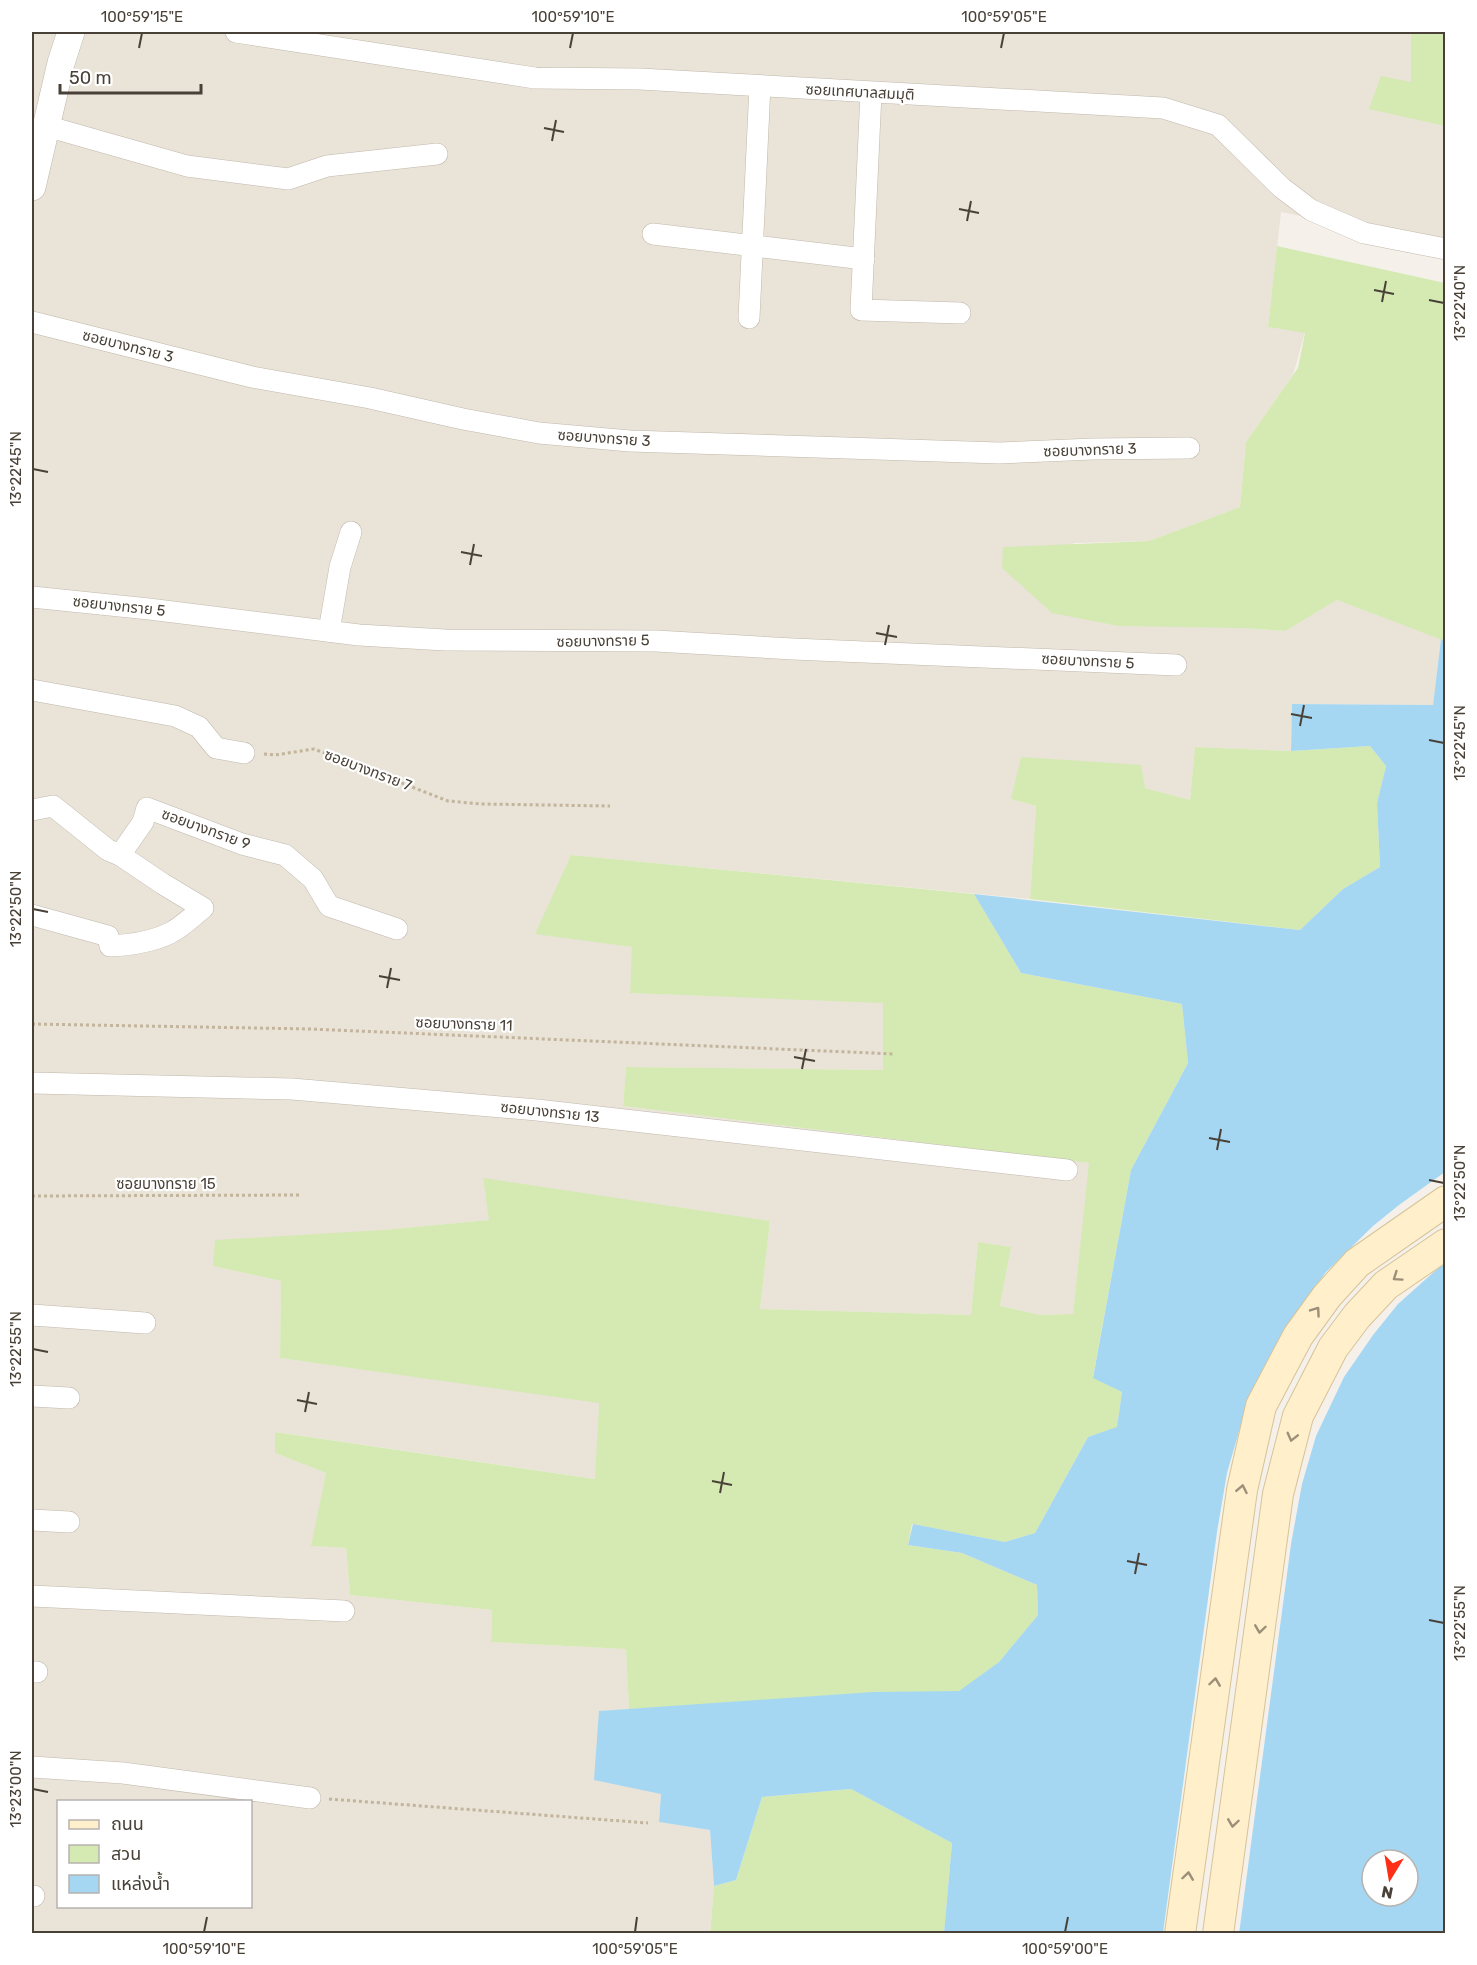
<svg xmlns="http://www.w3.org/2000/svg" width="1477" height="1965" font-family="Rubik,'Noto Sans Thai',sans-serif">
<rect width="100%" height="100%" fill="#f5f1ea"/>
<!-- residential -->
<path fill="#e9e3d8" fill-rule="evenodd" d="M32 32H1411V82L1369 108 1445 126V245L1281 212 1268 327 1305 332 1293 375 1246 442 1240 507 1149 541 1072 543 1241 628 1284 631 1337 600 1441 639 1433 705 1292 704 1291 751 1195 747 1190 800 1145 788 1011 799 1036 806 1030 899 571 855 536 933 633 947 630 993 883 1002 884 1070 626 1067 623 1106 1090 1163 1073 1314 1040 1315 1000 1306 1011 1247 978 1242 971 1315 760 1309 770 1221 483 1179 490 1220 383 1230 213 1266 281 1281 280 1358 599 1402 596 1479 276 1432 275 1453 326 1473 312 1546 346 1548 350 1595 492 1610 491 1642 626 1649 629 1709 599 1711 661 1794 659 1822 710 1830 714 1886 710 1933 32 1934ZM58 1802H250V1906H58Z"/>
<!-- green -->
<g fill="#d4eab2">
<path d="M1411 32H1445V126L1369 109 1381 76 1411 82Z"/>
<path d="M1277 246 1445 283V641L1337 600 1285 631 1241 628 1119 626 1052 613 1002 568 1003 547 1149 541 1240 507 1246 442 1298 368 1305 333 1268 327Z"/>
<path d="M1370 746 1386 766 1377 803 1380 867 1343 889 1300 930 1030 899 1036 806 1011 799 1021 757 1141 765 1145 788 1190 800 1195 747 1291 751Z"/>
<path d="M571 855 974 894 1021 973 1182 1004 1188 1063 1131 1170 1093 1377 1122 1392 1117 1428 1088 1437 1035 1533 1005 1542 912 1524 908 1545 962 1553 1037 1585 1038 1615 999 1662 959 1692 629 1709 626 1649 491 1642 492 1610 350 1595 346 1548 311 1546 326 1473 275 1453V1432L595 1479 599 1403 280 1358 281 1281 213 1266 215 1240 383 1230 489 1220 483 1178 770 1221 760 1309 971 1315 978 1242 1011 1247 1000 1306 1040 1315 1073 1314 1089 1163 623 1106 626 1067 883 1070V1003L630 993 632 947 535 934Z"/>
<path d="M851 1789 952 1843 944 1933 710 1934 714 1886 736 1880 762 1797Z"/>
</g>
<!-- water -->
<path fill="#a5d7f3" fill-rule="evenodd" d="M1441 639 1445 641V1933H944L952 1843 851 1789 762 1797 736 1880 714 1886 710 1830 659 1822 661 1794 594 1780 599 1711 873 1692 959 1691 999 1662 1038 1615 1037 1585 962 1553 908 1545 913 1524 1005 1542 1035 1533 1088 1437 1117 1427 1122 1392 1093 1378 1131 1170 1188 1063 1182 1004 1021 973 974 894 1300 930 1343 889 1380 867 1377 803 1386 766 1370 746 1291 751 1292 704 1433 705ZM1372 1860H1408V1896H1372Z"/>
<!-- pier -->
<path fill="#f5f1ea" d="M1445 1172V1262L1398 1304 1373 1335 1344 1377 1316 1436 1302 1484 1291 1544 1239 1934 1163 1933 1217 1532 1227 1473 1240 1428 1261 1374 1292 1319 1326 1272 1373 1226 1399 1205Z"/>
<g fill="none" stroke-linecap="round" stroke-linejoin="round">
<defs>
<g id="minor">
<path d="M236 32 535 78 640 79 1163 108 1218 125 1282 188 1311 210 1364 233 1446 249"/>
<path d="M871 93 861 310 960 313"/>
<path d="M46 126 187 166 288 179 327 166 437 154"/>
<path d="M653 234 864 259"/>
<path d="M749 318 760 86"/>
<path d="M32 322 252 377 370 398 463 419 539 433 630 441 999 453 1093 449 1189 448"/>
<path d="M32 597 149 609 359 635 445 640 656 641 793 649 1176 665"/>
<path d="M329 631 340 567 351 532"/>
<path d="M32 690 175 716 199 727 216 748 244 753"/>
<path d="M32 810 53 806 108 850 120 855 143 822 147 808 242 844 285 855 313 879 329 906 397 929"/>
<path d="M32 915 108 936 110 946C130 945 152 942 170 933 182 927 193 916 203 908L163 884 120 855"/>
<path d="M32 1083 292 1089 537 1110 1067 1170"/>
<path d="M32 1315 145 1323"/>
<path d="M32 1396 69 1398"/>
<path d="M32 1520 69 1522"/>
<path d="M32 1596 344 1611"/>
<path d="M32 1672H37"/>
<path d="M32 1767 123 1773 310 1798"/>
<path d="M32 1896H34"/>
</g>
<path id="tertiary" d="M32 187 61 63 71 32"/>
<g id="secondary">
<path d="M1180 1934 1242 1490 1261 1406 1298 1336 1327 1296 1357 1263 1446 1201"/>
<path d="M1218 1934 1278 1494 1298 1416 1333 1348 1357 1316 1386 1285 1446 1244"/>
</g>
</defs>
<!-- minor casing -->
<use href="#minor" stroke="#c1b8ac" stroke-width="22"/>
<!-- tertiary casing -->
<use href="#tertiary" stroke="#c1b8ac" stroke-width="28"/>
<!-- secondary casing -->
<use href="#secondary" stroke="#d6c399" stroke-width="32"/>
<!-- path -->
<g stroke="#c3b49c" stroke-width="3" stroke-dasharray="3 3" stroke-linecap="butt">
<path d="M264 754 275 755 314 749 448 801 482 804 610 806"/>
<path d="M32 1024 311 1029 895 1054"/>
<path d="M32 1196 300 1195"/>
<path d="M329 1799 648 1823"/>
</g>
<!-- minor -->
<use href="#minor" stroke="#fff" stroke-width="21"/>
<!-- tertiary -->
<use href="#tertiary" stroke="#fff" stroke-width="27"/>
<!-- secondary -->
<use href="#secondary" stroke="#ffefca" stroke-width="30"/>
</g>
<!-- one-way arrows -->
<defs><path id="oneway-chevron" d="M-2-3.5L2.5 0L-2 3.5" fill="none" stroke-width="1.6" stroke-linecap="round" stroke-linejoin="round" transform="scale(1.5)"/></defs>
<g stroke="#9b8f79">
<use href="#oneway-chevron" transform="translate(1397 1277) rotate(145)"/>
<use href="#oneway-chevron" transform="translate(1316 1311) rotate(-55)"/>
<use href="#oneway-chevron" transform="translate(1292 1437) rotate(104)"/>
<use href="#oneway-chevron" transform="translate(1242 1489) rotate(-79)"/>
<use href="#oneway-chevron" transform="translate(1260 1629) rotate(98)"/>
<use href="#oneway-chevron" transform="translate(1215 1682) rotate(-82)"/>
<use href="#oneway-chevron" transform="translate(1233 1823) rotate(98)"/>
<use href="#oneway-chevron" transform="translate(1188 1876) rotate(-82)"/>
</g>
<!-- ticks -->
<path fill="none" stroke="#494137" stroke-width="2" d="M139 48 142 33M570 48 573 33M1001 48 1004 33M544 128 564 132M552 141 556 120M959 209 979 213M967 221 971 201M1374 290 1394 294M1429 300 1444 303M1382 302 1386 281M33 469 48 472M461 552 482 556M470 565 474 544M876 633 897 637M885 645 889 625M1291 714 1312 718M1300 726 1304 705M1429 740 1444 743M33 909 48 912M379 976 400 980M387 988 391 968M794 1057 815 1061M802 1069 806 1049M1209 1138 1230 1142M1217 1150 1221 1129M1429 1180 1444 1183M33 1349 48 1352M297 1400 317 1404M305 1412 309 1392M712 1481 732 1485M720 1493 724 1472M1127 1561 1147 1565M1135 1574 1139 1553M1429 1620 1444 1623M33 1789 48 1792M204 1932 207 1917M635 1932 637 1917M1065 1932 1068 1917"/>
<g text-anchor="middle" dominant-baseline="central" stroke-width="4.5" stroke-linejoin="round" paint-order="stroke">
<!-- street labels -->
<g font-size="15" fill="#494137" stroke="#fff">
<text transform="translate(860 92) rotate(3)">ซอยเทศบาลสมมุติ</text>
<text transform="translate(128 346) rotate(14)">ซอยบางทราย 3</text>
<text transform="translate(604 438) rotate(4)">ซอยบางทราย 3</text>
<text transform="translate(1090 450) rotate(-2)">ซอยบางทราย 3</text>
<text transform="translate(119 606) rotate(6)">ซอยบางทราย 5</text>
<text transform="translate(603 641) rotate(-1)">ซอยบางทราย 5</text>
<text transform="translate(1088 661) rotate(3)">ซอยบางทราย 5</text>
<text transform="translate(368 770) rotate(21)">ซอยบางทราย 7</text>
<text transform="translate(206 829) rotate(20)">ซอยบางทราย 9</text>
<text transform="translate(464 1024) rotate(2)">ซอยบางทราย 11</text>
<text transform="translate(550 1112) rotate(6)">ซอยบางทราย 13</text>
<text x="166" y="1184">ซอยบางทราย 15</text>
</g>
</g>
<!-- border -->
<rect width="1477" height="1965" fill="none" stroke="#ffffff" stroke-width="66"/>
<!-- legend -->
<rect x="57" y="1800" width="195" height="108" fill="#ffffff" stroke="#b6b3af" stroke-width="1.5"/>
<rect x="69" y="1820" width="30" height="9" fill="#ffefca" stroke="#b6b3af" stroke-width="1.5"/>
<text x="111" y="1830" font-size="18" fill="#494137">ถนน</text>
<rect x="69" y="1845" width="30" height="18" fill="#d4eab2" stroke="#b6b3af" stroke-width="1.5"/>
<text x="111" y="1860" font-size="18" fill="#494137">สวน</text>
<rect x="69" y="1875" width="30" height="18" fill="#a5d7f3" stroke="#b6b3af" stroke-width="1.5"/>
<text x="111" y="1890" font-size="18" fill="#494137">แหล่งน้ำ</text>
<!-- north arrow -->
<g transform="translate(1390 1878) rotate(191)"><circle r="28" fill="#ffffff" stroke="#b6b3af" stroke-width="1.5"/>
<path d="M0-4.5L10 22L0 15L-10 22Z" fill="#ff2e17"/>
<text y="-9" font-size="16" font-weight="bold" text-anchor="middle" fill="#494137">N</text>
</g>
<!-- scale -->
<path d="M60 84v9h141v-9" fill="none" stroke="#494137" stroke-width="3"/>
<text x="69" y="84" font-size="18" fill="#494137" stroke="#ffffff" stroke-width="4.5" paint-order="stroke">50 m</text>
<rect x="33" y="33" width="1411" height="1899" fill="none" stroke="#494137" stroke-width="2"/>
<g font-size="15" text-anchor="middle" fill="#494137">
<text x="142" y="22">100°59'15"E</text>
<text x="573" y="22">100°59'10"E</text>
<text x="1004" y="22">100°59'05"E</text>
<text transform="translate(1460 303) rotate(-90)" y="5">13°22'40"N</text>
<text transform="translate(16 469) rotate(-90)" y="5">13°22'45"N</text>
<text transform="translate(1460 743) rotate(-90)" y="5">13°22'45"N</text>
<text transform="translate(16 909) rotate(-90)" y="5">13°22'50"N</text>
<text transform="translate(1460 1183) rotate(-90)" y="5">13°22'50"N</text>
<text transform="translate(16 1349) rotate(-90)" y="5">13°22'55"N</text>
<text transform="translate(1460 1623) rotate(-90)" y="5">13°22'55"N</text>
<text transform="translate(16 1789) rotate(-90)" y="5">13°23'00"N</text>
<text x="204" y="1954">100°59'10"E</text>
<text x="635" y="1954">100°59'05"E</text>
<text x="1065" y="1954">100°59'00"E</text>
</g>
</svg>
